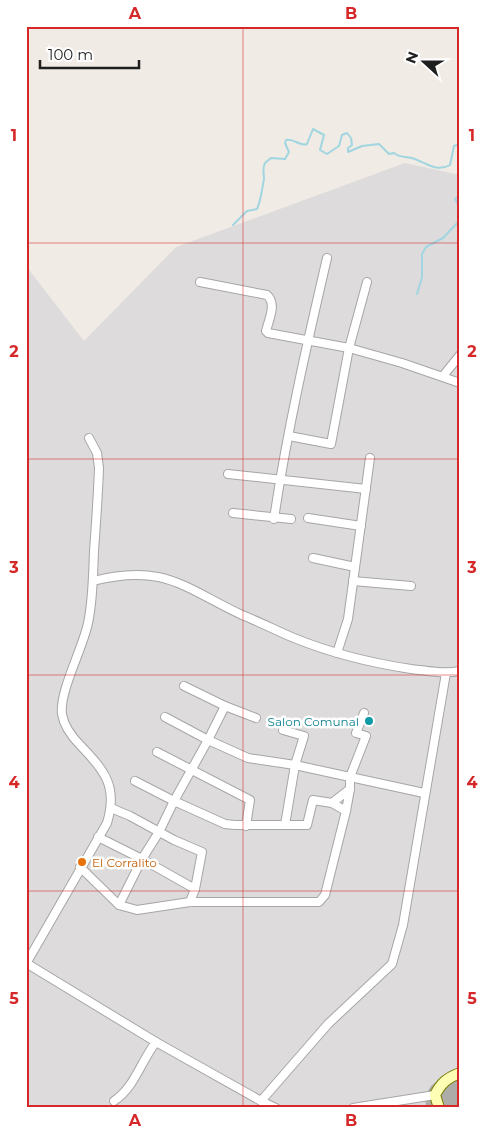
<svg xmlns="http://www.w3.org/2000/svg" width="486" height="1134" font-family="Montserrat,sans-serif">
<rect width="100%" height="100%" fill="#f0ebe4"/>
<!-- residential -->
<path fill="#dddbdc" d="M405 163 460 175V1108H26V266L84 341 176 247Z"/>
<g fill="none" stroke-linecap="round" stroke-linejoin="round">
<!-- stream -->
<g stroke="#a1d6e1" stroke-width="2">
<path d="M460 195 455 199 460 208"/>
<path d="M233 225 247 211 257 209C261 201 262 188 264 179 264 173 262 169 265 163L271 158 285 159 289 152 285 143 286 140C294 138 300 147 307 144L313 129 324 135 320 150 327 154 339 146 342 135 347 133 351 138 352 145 348 148V152L362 146 379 144 389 154 394 153C400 158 404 156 412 158 425 162 436 173 450 165L454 146 460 144"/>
<path d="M417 294 422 277V254L426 247 443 238 460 220"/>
</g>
<!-- runway -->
<path stroke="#aeaca8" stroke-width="45" d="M448 1101H460"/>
<defs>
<g id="minor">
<path d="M200 282 267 295C277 304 269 319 266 331L268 333 349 348 402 363 460 383"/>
<path d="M443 376 460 355"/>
<path d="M289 436 331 444 349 348 367 282"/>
<path d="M228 474 366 489"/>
<path d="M233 513 291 519"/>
<path d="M308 518 361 526"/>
<path d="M274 519C287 431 307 344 327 258"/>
<path d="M313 558 355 567"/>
<path d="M93 581C163 563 183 587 242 615 260 622 277 631 294 638 331 653 371 663 411 669 428 671 443 674 460 671"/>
<path d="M353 581 411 586"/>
<path d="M337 653 348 619 370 458"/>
<path d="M184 686 225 706 256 718"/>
<path d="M165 717 208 740 248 758 295 765 424 793"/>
<path d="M283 730 304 736 295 765 285 825"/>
<path d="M157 752 250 800 246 826"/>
<path d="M135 781 174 801 225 824 235 825H307L313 800 332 803 346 811"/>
<path d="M332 803 350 789"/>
<path d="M111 808 130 816 174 840 202 852 195 889 190 902"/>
<path d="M98 837 142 859 195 889"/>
<path d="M80 867 119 905 137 910 190 902H319L325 895 346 811 350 789V777L366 736 356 733 364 713"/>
<path d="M119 905 142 859 159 832 174 801 208 740 225 706"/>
<path d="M27 962 107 823C118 787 105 771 81 746 72 737 64 727 62 714 59 692 83 648 88 623 93 600 93 575 94 551 96 524 98 496 99 468L97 453 89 438"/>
<path d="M26 963 156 1042 261 1101 276 1108"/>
<path d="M114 1101C135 1087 141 1061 156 1042"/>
<path d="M261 1101 328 1024 392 964 403 925 446 673"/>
<path d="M353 1108 435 1095"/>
</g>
<path id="secondary" d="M439 1108 435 1095C441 1083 447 1078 460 1073"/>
</defs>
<!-- minor casing -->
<use href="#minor" stroke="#a6a6a6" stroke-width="10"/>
<!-- secondary casing -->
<use href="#secondary" stroke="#747b00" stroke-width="12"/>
<!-- minor -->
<use href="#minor" stroke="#fff" stroke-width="8"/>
<!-- secondary -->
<use href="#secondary" stroke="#fefeb4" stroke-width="10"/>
</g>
<!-- grid -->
<path fill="none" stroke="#d62828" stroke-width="1" stroke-opacity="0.55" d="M243 26V1108M26 243H460M26 459H460M26 675H460M26 891H460"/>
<!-- markers -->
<circle fill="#0f9aa8" stroke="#fff" stroke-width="2" cx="369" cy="721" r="5"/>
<circle fill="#e8710a" stroke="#fff" stroke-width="2" cx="82" cy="862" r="5"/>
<g text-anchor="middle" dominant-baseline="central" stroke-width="5" stroke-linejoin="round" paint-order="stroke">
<!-- culture labels -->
<g font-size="12" fill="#0d838f" stroke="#fff" text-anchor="end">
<text x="359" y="721">Salon Comunal</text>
</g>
<!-- food labels -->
<g font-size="12" fill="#c56008" stroke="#fff" text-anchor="start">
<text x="92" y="862">El Corralito</text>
</g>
</g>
<!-- border -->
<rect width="486" height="1134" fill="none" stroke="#ffffff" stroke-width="55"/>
<!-- north arrow -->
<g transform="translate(424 62) rotate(291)" stroke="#ffffff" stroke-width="4" paint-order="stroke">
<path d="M0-4L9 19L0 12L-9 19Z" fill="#1f1f1f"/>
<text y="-8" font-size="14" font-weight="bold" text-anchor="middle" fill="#1f1f1f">N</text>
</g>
<!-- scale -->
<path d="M40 60v8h99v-8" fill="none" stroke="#1f1f1f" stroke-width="2.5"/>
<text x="48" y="60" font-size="15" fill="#1f1f1f" stroke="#ffffff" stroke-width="4" paint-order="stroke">100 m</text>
<rect x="28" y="28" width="430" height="1078" fill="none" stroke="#d62828" stroke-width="2"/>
<g font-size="16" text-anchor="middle" font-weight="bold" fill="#d62828">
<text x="135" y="19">A</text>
<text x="351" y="19">B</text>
<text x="14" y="141">1</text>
<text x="472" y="141">1</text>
<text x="14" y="357">2</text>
<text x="472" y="357">2</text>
<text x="14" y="573">3</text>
<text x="472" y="573">3</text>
<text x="14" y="788">4</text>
<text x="472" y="788">4</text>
<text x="14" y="1004">5</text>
<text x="472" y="1004">5</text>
<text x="135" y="1126">A</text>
<text x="351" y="1126">B</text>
</g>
</svg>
